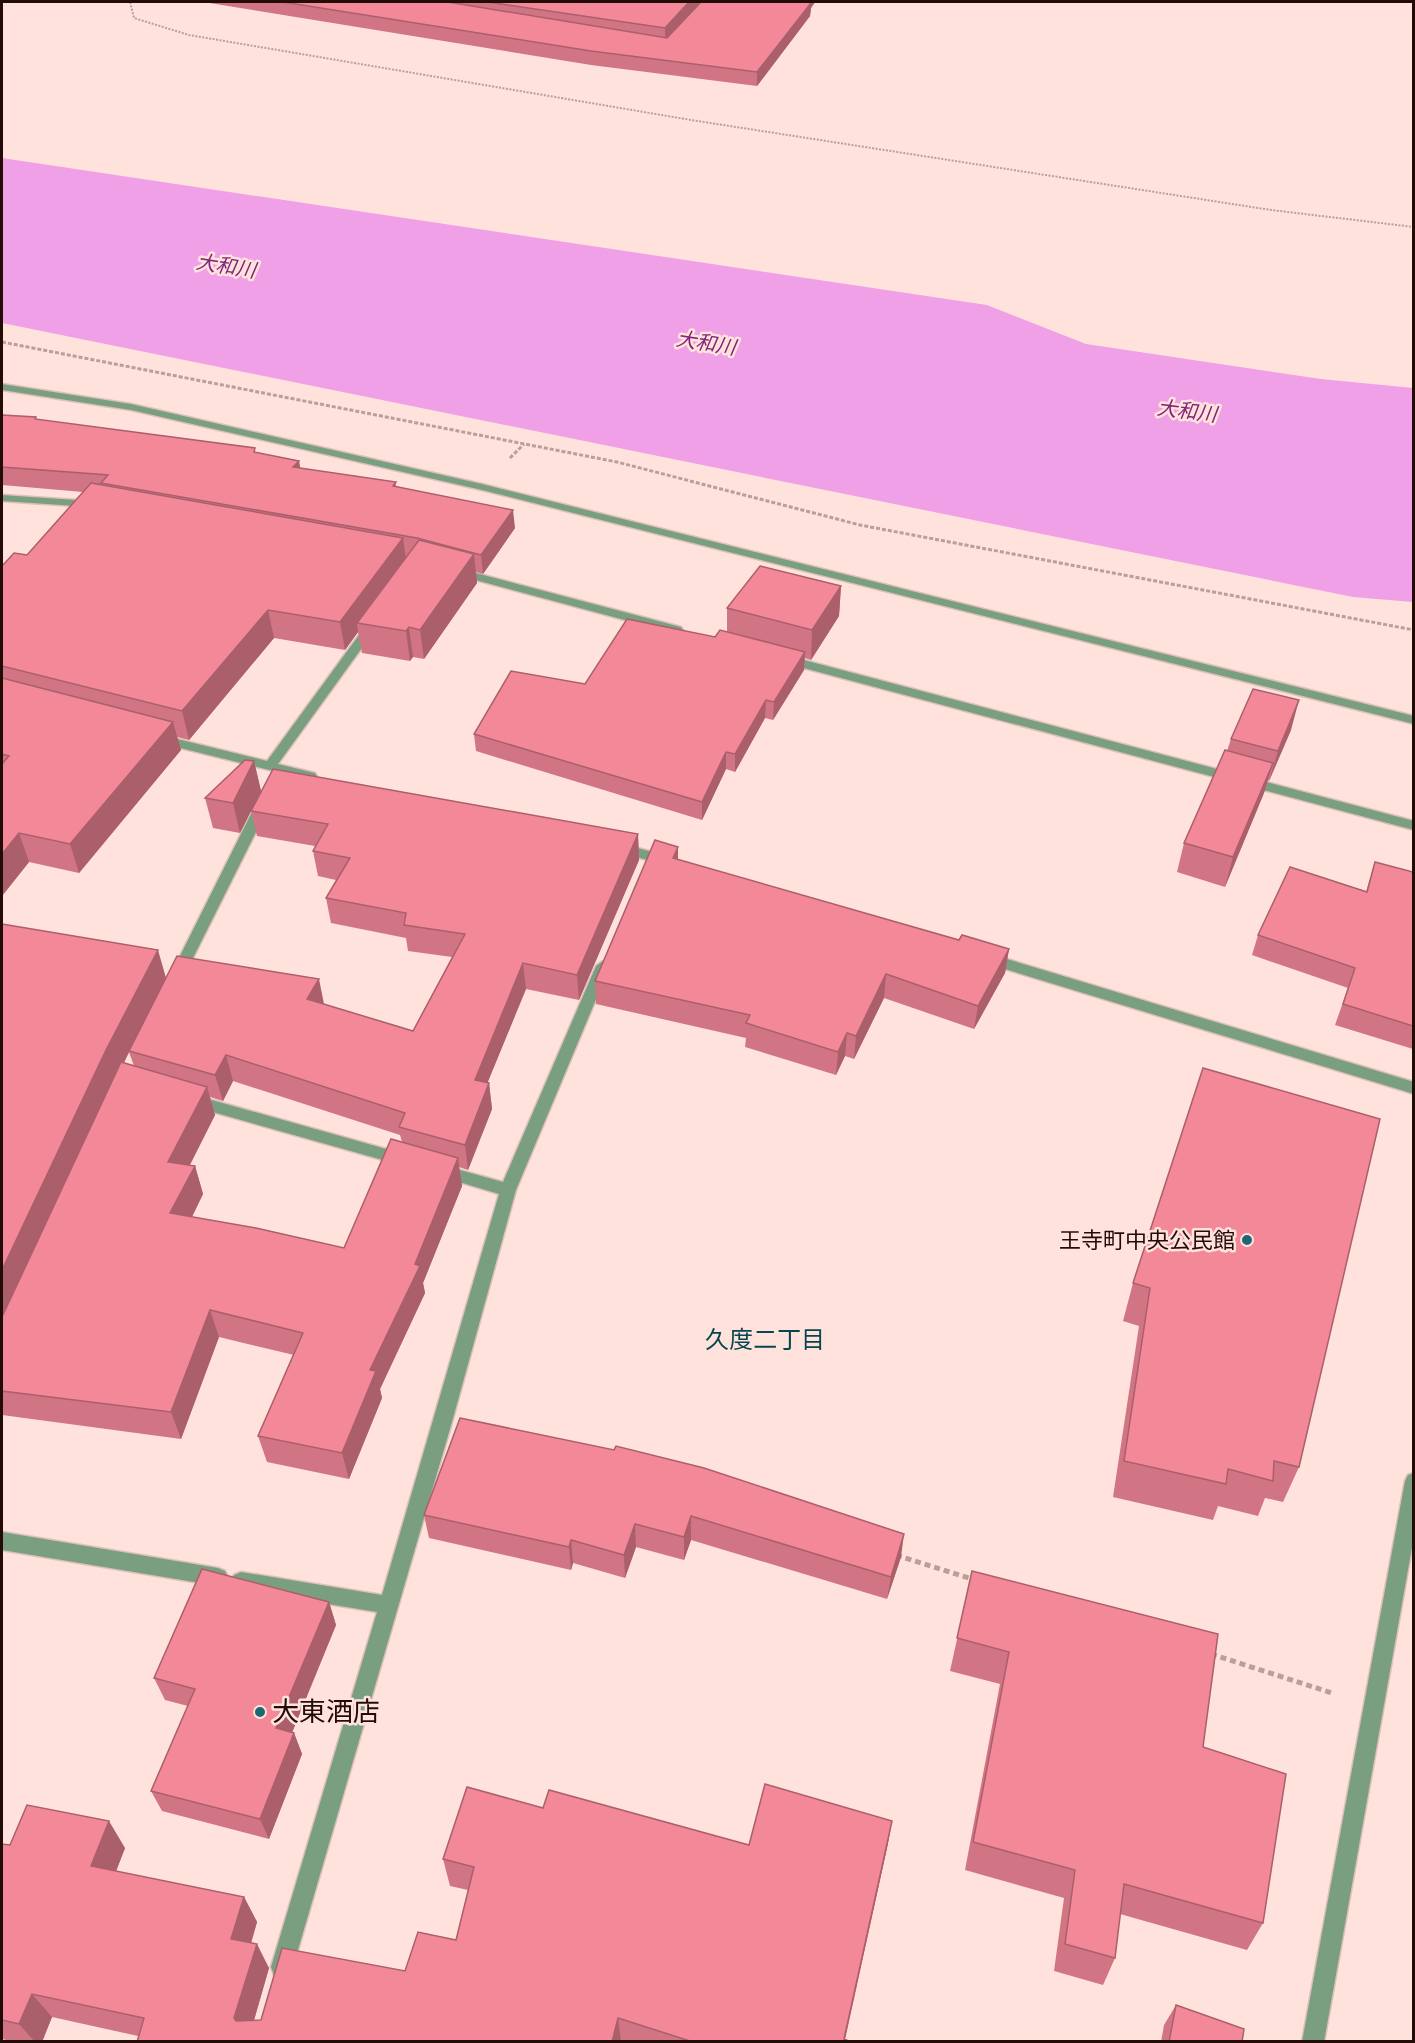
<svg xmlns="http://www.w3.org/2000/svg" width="1415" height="2043" font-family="'Zilla Slab','Noto Sans JP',serif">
<rect width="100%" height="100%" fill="#ffe2dc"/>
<!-- water -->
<path fill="#efa0e7" d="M2 158 987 305 1086 344 1321 379 1413 388V602L1353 597 2 323Z"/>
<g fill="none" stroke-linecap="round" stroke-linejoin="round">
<defs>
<g id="minor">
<path d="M2 384 131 404 482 484 1414 716V724L482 490 131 410 2 390Z"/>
<path d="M2 495 91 501 97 504 91 507 2 501Z"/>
<path d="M457 568 681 627 683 630 677 634 453 574 451 572Z"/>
<path d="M371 623 377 627 278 764 315 773 317 776 315 779 310 780 156 742 155 739 161 735 267 761 367 624Z"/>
<path d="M785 655 1414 821V830L781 662V656Z"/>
<path d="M263 800 270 804 184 976 177 981 172 980 170 976 256 804Z"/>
<path d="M619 843 671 857 673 860 666 865 614 851 612 848Z"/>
<path d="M987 953 1414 1082V1094L982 962 980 958 982 954Z"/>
<path d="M603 961 610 966 516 1190 452 1422 293 1967 290 1975 282 1978 274 1975 271 1967 377 1612 241 1590 234 1587 231 1581 234 1575 241 1572 382 1595 499 1194 436 1175 434 1171 436 1167 442 1165 503 1182 596 966Z"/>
<path d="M194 1095 404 1154 410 1156 412 1160 410 1164 404 1166 188 1105 186 1101 188 1097Z"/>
<path d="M1414 1473V1536L1324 2042H1302L1405 1481 1408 1475Z"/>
<path d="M2 1532 218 1568 225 1571 228 1577 225 1583 218 1586 2 1550Z"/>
</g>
</defs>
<!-- minor casing -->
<use href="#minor" stroke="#dcc0ba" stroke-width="3"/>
<!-- path-far2 -->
<path stroke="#ba9e99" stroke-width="2" stroke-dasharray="2 1.5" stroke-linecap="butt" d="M130 2 134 18 189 35 691 120 1271 210 1414 227"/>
<!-- path-far1 -->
<g stroke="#ba9e99" stroke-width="3" stroke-dasharray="4 2" stroke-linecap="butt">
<path d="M2 342 617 462 860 525 1414 630"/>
<path d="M510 458 524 444"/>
</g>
<!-- path -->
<g stroke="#ba9e99" stroke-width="5" stroke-dasharray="6 4" stroke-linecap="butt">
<path d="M896 1555 975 1580"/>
<path d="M1211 1654 1332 1693"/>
</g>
<!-- minor -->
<use href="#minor" fill="#7a9e80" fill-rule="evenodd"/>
</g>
<!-- wall -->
<g fill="#d17584" fill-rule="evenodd">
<path d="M203 2H815L811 8 810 16 757 86 591 65Z"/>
<path d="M2 415 256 453 299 461 300 468 396 482V487L515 528 483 574 476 572 477 583 424 659 413 657 410 661 362 653 358 632 345 650 274 638 189 740 177 737 181 750 79 873 29 862 2 896V566L27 555 83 492 2 485Z"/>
<path d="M841 586 839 616 811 660 805 658 804 670 773 720 765 718 735 772 726 769 702 820 476 751 474 734 585 684 727 632V608Z"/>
<path d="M1291 730 1269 781 1268 780 1264 793 1225 887 1177 872 1184 843 1227 751 1231 739Z"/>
<path d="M254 761 261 791 240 833 213 828 205 798Z"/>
<path d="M251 811 638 834 639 860 579 1000 526 989 487 1083H489L492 1109 468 1170 459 1167 462 1186 423 1283 425 1293 380 1389 382 1398 349 1479 267 1462 258 1436 294 1355 219 1337 181 1439 2 1415V924L166 978 324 1004 413 1031 452 957 408 951 406 938 331 923 326 898 336 880 318 876 313 851 315 846 257 836ZM129 1052 134 1066 124 1063ZM233 1081 400 1135 402 1142 344 1248 192 1217 203 1194 195 1166 190 1165 215 1115 210 1097 223 1101Z"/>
<path d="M678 860 959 940 1009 949 1005 973 974 1029 884 998 854 1059 845 1056 836 1075 745 1047 746 1038 596 1004 595 981Z"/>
<path d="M1375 862 1413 872V1049L1335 1025 1348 988 1252 955 1258 935 1366 892Z"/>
<path d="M1203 1068 1299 1467 1283 1502 1265 1498 1258 1516 1218 1506 1213 1520 1113 1497 1139 1326 1123 1321 1133 1283Z"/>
<path d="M460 1418 901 1557 887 1599 691 1540 684 1560 636 1547 625 1578 573 1563 571 1570 429 1538 424 1515Z"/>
<path d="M972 1571 1203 1747 1263 1923 1247 1950 1120 1914 1115 1958 1103 1985 1054 1971 1064 1898 965 1870 1000 1684 950 1671Z"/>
<path d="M329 1602 336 1625 292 1732 294 1733 302 1754 269 1839 162 1811 151 1791 188 1706 165 1700 154 1678Z"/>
<path d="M543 1808 749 1845 892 1821 887 1848 845 2040 851 2042H137L138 2036 52 2017 42 2042H15L2 2039V1844L10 1845 125 1848 116 1871 244 1897 257 1922 251 1943 269 1968 254 2020H261L405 1971 456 1940 468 1890 450 1886 443 1859Z"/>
<path d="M1176 2005 1242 2042H1161L1164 2025Z"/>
</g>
<!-- shaded-wall -->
<g fill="#aa5f6b">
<path d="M689 2H701L665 42V28Z"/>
<path d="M807 2H815L811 8 810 16 757 86V72Z"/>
<path d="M299 461 302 479 293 467Z"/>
<path d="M513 510 515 528 483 574 481 555Z"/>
<path d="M403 538 407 566 357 623 358 632 345 650 340 622Z"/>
<path d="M474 554 477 583 424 659 420 630Z"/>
<path d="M841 586 839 616 811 660 812 630Z"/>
<path d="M268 610 274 638 189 740 182 711Z"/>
<path d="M409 627 413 657 410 661 406 631Z"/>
<path d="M805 652 804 670 773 720 774 702Z"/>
<path d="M766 700 765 718 735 772V754Z"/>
<path d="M1299 700 1291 730 1269 781 1278 751Z"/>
<path d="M173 722 181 750 79 873 70 844Z"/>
<path d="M726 752V769L702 820V802Z"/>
<path d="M254 761 261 791 240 833 233 803Z"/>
<path d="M1273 763 1264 793 1225 887 1233 857Z"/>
<path d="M19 833 29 862 2 896V854Z"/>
<path d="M638 834 639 860 579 1000 577 975Z"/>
<path d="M678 847V871L673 858Z"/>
<path d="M1009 949 1005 973 974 1029 978 1006Z"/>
<path d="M158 950 166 978 115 1080 2 1325V1270L105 1052Z"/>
<path d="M523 963 526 989 478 1106 475 1080Z"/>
<path d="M886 974 884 998 854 1059 856 1036Z"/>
<path d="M319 979 324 1004 307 999Z"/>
<path d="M847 1033 845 1056 836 1075 838 1052Z"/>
<path d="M226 1055 233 1081 223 1101 215 1075Z"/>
<path d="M489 1083 492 1109 468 1170 465 1145Z"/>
<path d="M207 1087 215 1115 177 1190 168 1162Z"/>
<path d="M458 1158 462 1186 423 1283 425 1293 380 1389 382 1398 349 1479 342 1453 370 1370 415 1264Z"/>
<path d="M195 1166 203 1194 180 1241 170 1213Z"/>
<path d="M210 1310 219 1337 181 1439 171 1412Z"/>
<path d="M691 1516V1540L684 1560V1537Z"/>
<path d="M635 1524 636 1547 625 1578 624 1555Z"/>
<path d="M904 1534 901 1557 887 1599 891 1577Z"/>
<path d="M571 1540 573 1563 571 1570 569 1547Z"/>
<path d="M329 1602 336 1625 285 1750 276 1728Z"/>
<path d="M294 1733 302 1754 269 1839 260 1819Z"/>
<path d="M109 1821 125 1848 108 1892 91 1866Z"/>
<path d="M892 1821 887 1848 844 2042H843Z"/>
<path d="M244 1897 257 1922 245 1964 231 1939Z"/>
<path d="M257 1944 269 1968 248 2041 234 2018Z"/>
<path d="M32 1994 52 2017 42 2042H35L19 2024Z"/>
<path d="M618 2018 621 2042H612Z"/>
</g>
<!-- building -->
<g fill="#f38899" stroke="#aa5f6b" stroke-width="1.5">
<path d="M283 2H448L667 38 701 2H807L811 3 757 72 591 51Z"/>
<path d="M488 2H689L665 28Z"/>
<path d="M2 415 36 417 35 419 255 448 254 452 299 461 293 467 396 482 393 486 513 510 481 555 417 538 101 483 108 475 2 467Z"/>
<path d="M91 483 403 538 340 622 268 610 182 711 2 666V566L14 553 27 555Z"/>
<path d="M419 540 474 554 420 630 409 627 406 631 357 623Z"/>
<path d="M760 566 841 586 812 630 727 608Z"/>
<path d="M627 619 715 637 720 630 805 652 774 702 766 700 735 754 726 752 702 802 474 734 511 671 585 684Z"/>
<path d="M2 678 173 722 70 844 19 833 2 854V764L9 756 2 754Z"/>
<path d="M1253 689 1299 700 1278 751 1231 739Z"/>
<path d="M1225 750 1273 763 1233 857 1184 843Z"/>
<path d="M245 760 254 761 233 803 205 798Z"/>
<path d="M273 769 638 834 577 975 523 963 475 1080 489 1083 465 1145 399 1127 405 1113 226 1055 215 1075 129 1051 177 956 319 979 307 999 413 1031 465 934 404 925 406 913 326 898 350 858 313 851 328 824 251 811Z"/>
<path d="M655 840 678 847 673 858 959 940 962 935 1009 949 978 1006 886 974 856 1036 847 1033 838 1052 746 1023 750 1015 595 981Z"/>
<path d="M1375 862 1413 872V1026L1343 1004 1355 968 1258 935 1290 867 1367 892Z"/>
<path d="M2 924 158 950 105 1052 2 1270Z"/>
<path d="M121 1062 207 1087 168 1162 195 1166 170 1213 256 1228 344 1248 391 1139 458 1158 415 1264 420 1266 370 1370 376 1371 342 1453 258 1436 303 1333 210 1310 171 1412 2 1391V1317Z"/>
<path d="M1203 1068 1380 1119 1299 1467 1274 1461 1273 1481 1228 1469 1226 1484 1124 1461 1150 1288 1133 1283Z"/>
<path d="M460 1418 614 1450 616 1446 704 1468 904 1534 891 1577 691 1516 684 1537 635 1524 624 1555 571 1540 569 1547 424 1515Z"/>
<path d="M202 1569 329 1602 276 1728 294 1733 260 1819 151 1791 195 1689 154 1678Z"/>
<path d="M972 1571 1218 1634 1203 1747 1286 1774 1263 1923 1124 1884 1115 1958 1065 1944 1075 1870 973 1842 1009 1652 957 1638Z"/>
<path d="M765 1784 892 1821 844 2039 851 2042H693L618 2018 612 2042H137L144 2018 32 1994 19 2024 2 2020V1844L10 1845 27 1805 109 1821 91 1866 244 1897 231 1939 257 1944 234 2018 236 2021 261 2020 282 1948 405 1971 418 1932 456 1940 474 1867 443 1859 467 1787 543 1808 549 1790 749 1845Z"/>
<path d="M1176 2005 1244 2029 1242 2042H1169Z"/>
</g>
<!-- markers -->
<g fill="#1d6773" stroke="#ffe2dc" stroke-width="2">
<circle cx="1247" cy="1240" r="6"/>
<circle cx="260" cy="1712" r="6"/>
</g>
<g text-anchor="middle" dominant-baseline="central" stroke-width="5" stroke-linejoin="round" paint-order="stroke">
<!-- far-water labels -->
<g font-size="20" font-style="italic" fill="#80257b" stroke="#ffe2dc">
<text transform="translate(226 266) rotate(9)">大和川</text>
<text transform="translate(706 343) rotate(9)">大和川</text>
<text transform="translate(1187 411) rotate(7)">大和川</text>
</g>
<!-- poi labels -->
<g font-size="22" fill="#230b08" stroke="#ffe2dc" text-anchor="end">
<text x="1235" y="1240">王寺町中央公民館</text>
</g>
<!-- neighbourhood labels -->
<g font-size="24" fill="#06464f" stroke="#ffe2dc">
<text x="765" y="1339">久度二丁目</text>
</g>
<!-- near-poi labels -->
<g font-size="27" fill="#230b08" stroke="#ffe2dc" text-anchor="start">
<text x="272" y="1712">大東酒店</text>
</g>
</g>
<!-- border -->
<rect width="1415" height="2043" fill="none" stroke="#230b08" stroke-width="6"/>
</svg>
